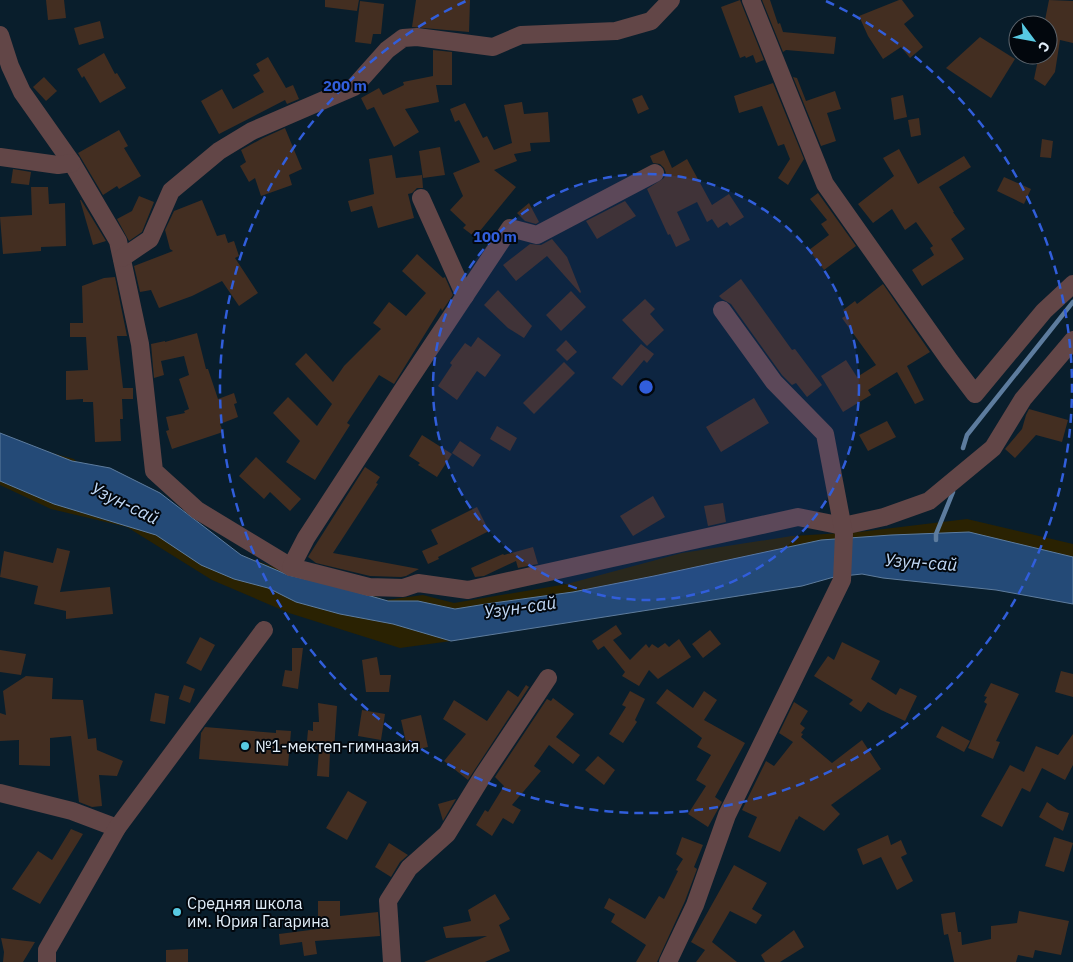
<svg xmlns="http://www.w3.org/2000/svg" width="1073" height="962" font-family="'IBM Plex Sans',sans-serif">
<rect width="100%" height="100%" fill="#091e2c"/>
<!-- sand -->
<path fill="#2a2202" d="M0 439 74 459 115 502 241 555 287 572 328 581 386 600 423 595 454 603 567 584 682 553 792 536 859 532 967 519 1073 544V604L996 590 883 578 862 574 834 577 802 586 451 641 400 648 289 613 212 580 127 527 51 509 0 485Z"/>
<!-- water -->
<path fill="#244a77" stroke="#5d7c9e" d="M0 433 72 461 110 468 160 493 241 555 288 575 332 585 388 601H418L455 609 486 604 573 592 654 576 821 540 891 535 969 532 1073 557V604L996 590 883 578 862 574 834 577 802 586 451 641 393 624 340 614 296 602 268 588 234 579 201 565 156 535 54 504 0 481Z"/>
<g fill="none" stroke-linecap="round" stroke-linejoin="round">
<!-- stream -->
<g stroke="#5d7c9e" stroke-width="4.5">
<path d="M963 448 967 435 1073 302"/>
<path d="M936 540V534L953 492"/>
</g>
</g>
<!-- building -->
<g fill="#432e21">
<path d="M46 0H64L66 18 48 20Z"/>
<path d="M325 0H359L357 11 325 7Z"/>
<path d="M416 0H470L469 32 412 27Z"/>
<path d="M740 0 764 60 756 63 753 55 746 58 745 56 740 58 721 7Z"/>
<path d="M762 0H770L778 24 780 23 783 32 836 37 834 54 786 50 783 52Z"/>
<path d="M899 0H902L914 16 904 24 923 47 910 58 901 47 883 59 868 36 859 16Z"/>
<path d="M1049 0 1073 1V43L1060 40 1055 72 1045 86 1034 79 1039 55H1048V25H1044Z"/>
<path d="M360 1 384 4 381 34H373L371 44 355 42Z"/>
<path d="M100 21 104 38 79 45 74 28Z"/>
<path d="M980 37 1015 59 991 98 946 68Z"/>
<path d="M433 50 452 52V85H436L439 102 405 109 419 132 394 147 374 107 367 110 361 98 379 88 383 95 404 85 403 82 433 76Z"/>
<path d="M104 53 115 74 117 73 126 88 100 103 84 76 82 78 77 69Z"/>
<path d="M268 57 286 88 293 85 299 99 287 104 285 100 219 134 201 101 222 89 233 109 264 92 253 75 260 71 256 64Z"/>
<path d="M44 77 57 91 46 101 33 87Z"/>
<path d="M793 77 797 78 806 101 835 91 841 109 827 113 836 141 821 146Z"/>
<path d="M773 83 804 159 788 185 778 178 790 159 784 144 778 146 762 106 739 113 734 96Z"/>
<path d="M642 95 649 109 638 114 632 99Z"/>
<path d="M903 95 907 117 894 120 891 98Z"/>
<path d="M522 102 524 114 548 112 550 142 530 143 531 151 514 154 517 161 494 170 516 187 475 237 463 228 466 225 450 210 463 196 453 173 480 162 459 120 455 122 450 109 465 103 483 138 487 136 494 150 512 143 504 105Z"/>
<path d="M919 118 921 135 911 137 908 120Z"/>
<path d="M285 128 302 169 289 175 292 185 261 196 255 178 249 182 240 166 246 162 241 150 263 138Z"/>
<path d="M119 130 128 146 124 148 141 176 119 189 117 186 103 195 78 153Z"/>
<path d="M1042 139 1053 141 1051 158 1040 157Z"/>
<path d="M440 147 445 175 423 178 419 151Z"/>
<path d="M899 149 918 184 964 156 971 167 939 187 954 212H953L965 229 951 239 964 259 922 286 912 270 934 255 930 248 933 246 916 222 905 230 892 209 873 223 858 204 894 176 883 158Z"/>
<path d="M664 150 672 168 687 159 712 205 729 194 744 217 730 226 727 222 718 228 712 219 707 222 697 202 677 212 690 240 676 247 670 234 668 235 647 189 664 178 666 173 664 168 660 164 653 163 650 156Z"/>
<path d="M392 155 396 178 422 175 423 188H417L412 193 408 194 414 218 378 228 372 206 351 212 348 201 374 194 369 159Z"/>
<path d="M13 169 31 172 29 185 11 183Z"/>
<path d="M1004 177 1031 189 1024 204 997 191Z"/>
<path d="M31 187H48L49 204 65 203 66 246 41 247V251L3 254 0 217 32 215Z"/>
<path d="M818 193 856 246 824 270 809 250 829 235 821 224 827 220 810 199Z"/>
<path d="M139 196 154 202 142 232 129 241 117 219 132 211Z"/>
<path d="M80 200H81L106 241 93 245Z"/>
<path d="M202 200 217 236 225 234 228 243 234 241 239 256 235 258 258 293 239 306 222 281 192 296 159 308 151 290 140 292 134 266 173 251 170 249 165 230 174 211Z"/>
<path d="M625 201 636 216 597 239 586 221Z"/>
<path d="M529 203 539 222 536 224 525 221 517 213Z"/>
<path d="M552 239 567 257 581 292 580 293 547 256 516 281 503 265 530 244 541 245Z"/>
<path d="M417 254 443 278 445 277 453 295 442 311 441 308 394 384 379 375 347 423 350 425 315 480 286 462 300 441 273 413 288 397 317 426 332 404 295 364 306 353 333 382 344 366 381 329 373 323 389 302 406 316 426 293 402 271Z"/>
<path d="M115 277 127 336H117L123 388H133V399H122L123 419H120L121 441 95 442 93 402H83V399L66 400V371L88 370 86 337H70V323H83L82 286 104 278Z"/>
<path d="M741 279 792 350 795 349 822 385 807 397 796 383 792 385 782 375 731 304 722 299 719 296Z"/>
<path d="M883 284 930 352 907 366 924 400 915 404 897 372 868 390 871 395 843 412 821 376 846 360 857 377 876 365 842 318 847 315 843 310 855 301 857 304Z"/>
<path d="M498 290 532 326 524 338 508 328 484 305Z"/>
<path d="M571 291 586 307 561 331 546 315Z"/>
<path d="M645 299 655 309 650 314 664 330 647 346 622 320Z"/>
<path d="M197 333 206 369H208L218 399 234 393 237 403 234 404 238 417 220 424 223 432 172 449 166 431 169 430 166 417 185 413 184 411 189 409 179 379 189 375 184 356 161 361 164 375 154 378 151 344 165 341V342Z"/>
<path d="M478 337 501 355 485 377 477 371 457 400 438 386 452 365 450 363 465 343 471 347Z"/>
<path d="M566 340 577 352 567 361 556 350Z"/>
<path d="M641 344 654 354 647 363 644 360 622 386 612 378Z"/>
<path d="M564 362 575 373 534 414 523 403Z"/>
<path d="M754 398 769 423 721 452 706 427Z"/>
<path d="M1029 409 1068 420 1062 442 1036 435 1015 458 1005 449 1022 429 1026 415Z"/>
<path d="M887 421 896 437 868 451 859 435Z"/>
<path d="M497 426 517 438 510 451 490 439Z"/>
<path d="M422 435 452 454 437 477 418 465 420 463 409 456Z"/>
<path d="M460 441 481 455 473 467 452 453Z"/>
<path d="M256 457 301 499 290 511 270 492 264 499 239 476Z"/>
<path d="M365 467 380 477 376 483 378 484 333 553 419 569 406 576 401 577 370 576 316 563 308 557Z"/>
<path d="M653 496 665 517 633 536 620 516Z"/>
<path d="M723 503 726 522 708 526 704 506Z"/>
<path d="M477 507 489 531 438 557 439 559 428 564 422 551 438 544 431 530Z"/>
<path d="M533 547 538 564 518 568 516 561 484 576 475 577 471 568 503 554 504 555Z"/>
<path d="M57 548 70 551 60 592 110 587 113 614 66 619V611L34 604 38 586 0 577 4 551 53 563Z"/>
<path d="M616 625 622 634 613 640 630 660 646 644 649 648 652 644 658 648 665 643 669 647 679 639 691 657 658 679 649 670 639 686 622 676 625 672 604 646 598 650 592 641Z"/>
<path d="M710 630 721 644 703 658 692 644Z"/>
<path d="M200 637 215 645 201 671 186 663Z"/>
<path d="M842 642 880 661 871 679 896 695 900 688 917 696 905 721 881 710 868 702 861 712 849 704 853 700 814 676 828 656 834 660Z"/>
<path d="M292 648H303L298 689 282 686 285 670 292 671Z"/>
<path d="M0 650 26 654 21 675 0 672Z"/>
<path d="M377 657 380 675H391L389 692H366L362 660Z"/>
<path d="M1061 671 1073 674V697L1055 692Z"/>
<path d="M26 676 53 678 52 699 83 700 88 739 96 738 97 750 123 761 117 776 99 775 102 806 92 807 79 802 71 736 50 738V766L19 765V740L0 741V713L6 715 3 691Z"/>
<path d="M991 683 1019 694 996 741 1000 742 993 759 968 748 987 704 984 702 987 697 984 696Z"/>
<path d="M184 685 195 689 190 703 179 699Z"/>
<path d="M526 685 529 687 468 780 444 761 466 734 443 719 454 700 487 721 508 690 518 697Z"/>
<path d="M667 689 693 708 704 691 717 700 704 720 745 743 715 797 722 802 708 827 688 814 706 786 696 780 711 755 697 747 702 738 656 703Z"/>
<path d="M630 691 645 699 635 720 637 722 623 743 609 734 626 707 622 705Z"/>
<path d="M155 693 169 696 165 724 150 721Z"/>
<path d="M553 698 574 714 556 737 580 755 573 764 549 745 534 766 541 771 512 805 521 810 513 824 503 818 492 836 476 825 485 810 488 812 504 786 495 777 547 699 551 701Z"/>
<path d="M794 702 808 711 800 724 805 728 801 733 803 734 801 737 832 763 862 740 881 769 831 805 840 814 824 831 799 816 797 820 796 819 780 852 748 837 757 817 742 810 766 761 774 766 793 742 779 733Z"/>
<path d="M318 703 337 706 334 751H330L329 777 317 776 319 750H312V741H307L308 730 313 731V722H319Z"/>
<path d="M362 710 385 714 381 740 358 736Z"/>
<path d="M421 715 428 747 408 751 401 720Z"/>
<path d="M942 726 970 741 964 752 936 737Z"/>
<path d="M205 727 276 733V730L291 731 288 766 199 759 201 733Z"/>
<path d="M1073 734V765L1065 780 1042 768 1030 792 1022 788 1002 827 981 816 1010 765 1024 772 1036 746 1058 755Z"/>
<path d="M598 756 615 770 604 785 585 770Z"/>
<path d="M348 791 367 802 347 840 326 828Z"/>
<path d="M456 799 443 821 438 804Z"/>
<path d="M1047 802 1058 810 1069 813 1063 831 1039 817Z"/>
<path d="M71 829 83 834 40 904 12 889 38 851 52 860Z"/>
<path d="M888 835 891 845 901 840 907 854 901 857 913 881 897 890 881 857 863 865 857 849Z"/>
<path d="M682 837 703 845 694 867 697 869 685 901 657 962H636L646 945 611 922 615 914 604 908 609 898 645 919 659 896 664 899 678 871 676 870 683 859 676 854Z"/>
<path d="M1054 837 1073 843 1064 872 1045 866Z"/>
<path d="M389 843 408 855 400 862 391 877 375 867Z"/>
<path d="M734 865 767 883 752 909 762 915 756 924 730 911 712 942 737 962H696L705 950 691 942Z"/>
<path d="M495 894 510 919 499 925 510 951 485 962H424L487 936 446 938 443 927 471 921 468 910Z"/>
<path d="M318 901H340V916L378 912 380 936 315 941 317 954 304 956 302 942 280 945 279 934 318 929Z"/>
<path d="M1019 911 1069 921 1061 955 1035 950 1033 958 1018 955 1016 962H954L948 934 944 935 941 914 955 912 958 932H961L962 945 991 939V926L1017 923Z"/>
<path d="M794 930 804 947 780 962H765L761 955Z"/>
<path d="M1 938 35 942 23 962H3L4 952Z"/>
<path d="M188 949V962H166V950Z"/>
</g>
<g fill="none" stroke-linecap="round" stroke-linejoin="round">
<!-- minor -->
<g stroke="#624647" stroke-width="18">
<path d="M751 0 825 184 950 361 975 394 1044 311 1073 284"/>
<path d="M0 35 10 66 22 92 72 163 118 241 140 344 154 471 197 510 291 567"/>
<path d="M0 157 58 165 72 163"/>
<path d="M655 173 537 235 510 228 405 386 306 538 291 567 369 587 403 588 418 583 468 590 798 517 843 526 884 517 929 501 993 448 1023 399 1073 340"/>
<path d="M421 198 465 296"/>
<path d="M122 258 150 239 171 191 219 151 252 131 354 87 387 50 403 38 417 37 493 47 521 35 616 31 651 21 671 0"/>
<path d="M0 793 72 811 117 828"/>
<path d="M47 962V950L117 828 264 630"/>
<path d="M392 962 388 901 409 868 447 834 482 777 548 678"/>
<path d="M668 962 695 905 727 815 842 580 844 534 825 434 774 382 722 310"/>
</g>
</g>
<!-- distance rings -->
<circle cx="646" cy="387" r="213" fill="#315edb" fill-opacity=".12"/>
<g fill="none" stroke="#315edb" stroke-width="2.5" stroke-dasharray="9 6">
<circle cx="646" cy="387" r="213"/>
<path d="M826 1A426 426 0 1 1 466 1"/>
</g>
<!-- markers -->
<g fill="#57c9e2" stroke="#02070d" stroke-width="2">
<circle cx="245" cy="746" r="5"/>
<circle cx="177" cy="912" r="5"/>
</g>
<g text-anchor="middle" dominant-baseline="central" stroke-width="4" stroke-linejoin="round" paint-order="stroke">
<!-- poi labels -->
<g font-size="16" fill="#e3effa" stroke="#02070d" text-anchor="start">
<text x="255" y="746">№1-мектеп-гимназия</text>
<text x="187" y="903">Средняя школа<tspan x="187" dy="18">им. Юрия Гагарина</tspan></text>
</g>
<!-- water labels -->
<g font-size="18" font-style="italic" fill="#c2d9f6" stroke="#02070d">
<text transform="translate(125 503) rotate(26)">Узун-сай</text>
<text transform="translate(921 562) rotate(4)">Узун-сай</text>
<text transform="translate(520 607) rotate(-8)">Узун-сай</text>
</g>
</g>
<circle cx="646" cy="387" r="8" fill="#315edb" stroke="#02070d" stroke-width="2.5"/>
<g font-size="15" text-anchor="middle" font-weight="bold" fill="#315edb" stroke="#02070d" stroke-width="4" stroke-linejoin="round" paint-order="stroke">
<text x="345" y="91">200 m</text>
<text x="495" y="242">100 m</text>
</g>
<!-- north arrow -->
<g transform="translate(1033 40) rotate(122)"><circle r="24" fill="#02070d" stroke="#5c646c"/>
<path d="M0-4L9 19L0 12L-9 19Z" fill="#57c9e2"/>
<text y="-8" font-size="14" font-weight="bold" text-anchor="middle" fill="#e3effa">С</text>
</g>
</svg>
